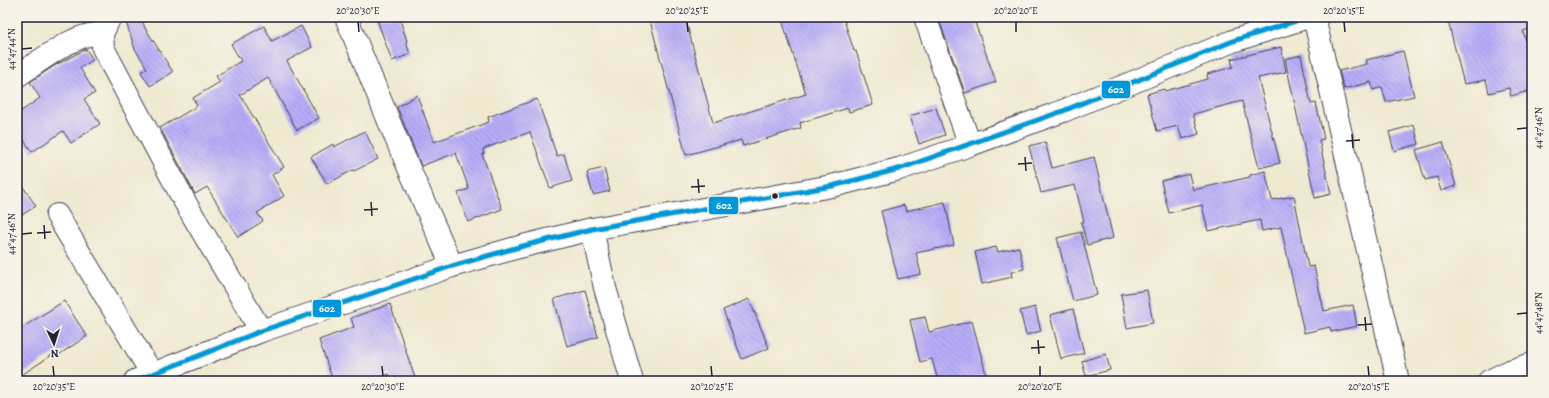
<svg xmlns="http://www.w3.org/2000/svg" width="1549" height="398" font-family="Alegreya,serif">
<defs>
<pattern id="building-back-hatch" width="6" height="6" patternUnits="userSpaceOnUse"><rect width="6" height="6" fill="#b8acf9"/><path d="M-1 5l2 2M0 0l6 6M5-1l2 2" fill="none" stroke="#958ccb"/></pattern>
</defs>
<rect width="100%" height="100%" fill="#f7f3e8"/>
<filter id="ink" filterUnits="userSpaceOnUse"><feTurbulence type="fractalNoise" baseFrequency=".025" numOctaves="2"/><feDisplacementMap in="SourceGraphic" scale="8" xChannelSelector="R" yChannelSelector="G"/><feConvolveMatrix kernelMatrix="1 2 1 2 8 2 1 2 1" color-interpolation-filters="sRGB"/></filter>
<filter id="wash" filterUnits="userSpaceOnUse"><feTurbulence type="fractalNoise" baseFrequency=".012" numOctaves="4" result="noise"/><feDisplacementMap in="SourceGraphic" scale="16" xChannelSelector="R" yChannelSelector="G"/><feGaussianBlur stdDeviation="0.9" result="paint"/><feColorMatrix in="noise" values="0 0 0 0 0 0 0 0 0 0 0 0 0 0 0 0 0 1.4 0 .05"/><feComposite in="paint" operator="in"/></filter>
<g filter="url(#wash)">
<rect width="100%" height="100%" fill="#f0e9d2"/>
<g id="blocks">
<!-- building -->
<g fill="url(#building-back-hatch)">
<path d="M141 17 145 28 173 72 150 86 141 72 147 68 135 49 126 22Z"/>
<path d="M376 17H399L407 41 406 42 410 54 392 61Z"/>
<path d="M649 17H685L713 123 806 94 781 17H843L854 51H856L873 105 849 112 848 108 800 123 801 128 743 146 741 140 686 155Z"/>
<path d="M938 17H973L996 82 965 93Z"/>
<path d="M1447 17H1532V28L1523 31 1532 63V90L1511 96 1509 88 1489 93 1486 80 1464 84Z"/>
<path d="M264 26 272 41 301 26 312 47 287 61 319 118 297 130 268 78 240 95 284 167 272 175 284 196 257 213 263 221 238 237 207 187 195 194 160 128 197 106 193 98 220 82 216 76 241 61 231 44Z"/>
<path d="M1281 47 1286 72 1258 78 1280 163 1259 168 1242 101 1193 114 1199 134 1182 139 1178 126 1157 131 1147 94 1164 89 1165 91 1208 79 1207 74 1233 67 1231 59Z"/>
<path d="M86 49 93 60 80 68 95 93 84 99 100 124 71 143 63 131 32 152 17 130V114L40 98 30 82 54 66Z"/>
<path d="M1403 51 1414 96 1386 102 1382 87 1373 90 1371 82 1344 89 1339 71 1367 64 1366 60Z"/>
<path d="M1301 55 1311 104 1316 103 1324 139 1319 140 1331 194 1315 198 1285 59Z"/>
<path d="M417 95 434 142 489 122 488 117 537 99 557 156 564 154 572 181 550 188 530 132 483 149 484 154H482L502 209 468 222 458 193 469 189 456 153 421 166 397 107Z"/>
<path d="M936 108 945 135 919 144 910 116Z"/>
<path d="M1414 125 1419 144 1394 151 1389 132Z"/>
<path d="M365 131 378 159 354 171 353 170 327 184 311 157 333 144 334 147Z"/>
<path d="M1045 142 1052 168 1094 157 1113 238 1087 245 1081 222H1084L1075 185 1041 193 1029 146Z"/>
<path d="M1443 142 1456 186 1441 191 1437 177 1425 180 1416 150Z"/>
<path d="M604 168 610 191 593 195 587 172Z"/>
<path d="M1265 171 1272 200 1294 196 1308 267 1314 266 1324 311 1353 305 1357 326 1331 332 1330 327 1304 333 1281 227 1262 231 1260 220 1208 231 1202 205 1169 213 1161 181 1189 174 1193 190 1250 177V175Z"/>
<path d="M17 178 36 206 17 218Z"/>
<path d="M945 202 954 245 916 253 921 274 898 279 881 211 904 205 906 211Z"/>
<path d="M1081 232 1097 295 1073 301 1057 238Z"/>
<path d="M996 247 998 252 1019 247 1024 269 1011 272 1012 277 982 284 975 252Z"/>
<path d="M585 290 598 337 567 346 554 299Z"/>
<path d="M1147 290 1153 323 1127 328 1121 294Z"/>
<path d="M749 299 769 348 742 359 723 310Z"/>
<path d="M64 301 87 336 57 356 55 353 17 378V331Z"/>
<path d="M390 304 416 381H391L389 374 370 381H333L319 340 354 327 351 318Z"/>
<path d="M1035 307 1041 331 1026 335 1020 311Z"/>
<path d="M1073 309 1084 353 1061 359 1050 315Z"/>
<path d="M925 317 929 332 972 321 986 374 958 381H938L932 359 920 362 910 320Z"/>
<path d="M1106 354 1110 370 1086 376 1082 361Z"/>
</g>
</g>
</g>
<g filter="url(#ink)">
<use href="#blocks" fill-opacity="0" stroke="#414052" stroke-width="1"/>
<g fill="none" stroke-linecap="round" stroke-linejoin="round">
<defs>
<g id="minor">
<path d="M110 17 102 34 103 48 186 204 261 331"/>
<path d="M346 17 400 148 452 266"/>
<path d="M925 17 970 145"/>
<path d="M1314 17 1398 381"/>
<path d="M17 76C38 63 78 30 102 34"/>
<path d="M57 215 152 374"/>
<path d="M592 229 605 288 632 381"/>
<path d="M135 381 261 331 452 266 519 247 592 229 832 186 899 169 970 145 1063 111 1233 41 1308 17"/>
<path d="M1489 381 1510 371 1532 364"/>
</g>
</defs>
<!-- minor casing -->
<use href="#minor" stroke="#414052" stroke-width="24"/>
<!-- minor -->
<use href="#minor" stroke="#fff" stroke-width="22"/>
<defs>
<path id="bus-1" d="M135 381 261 331 452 266 519 247 592 229 832 186 899 169 1063 111 1233 41 1308 17"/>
</defs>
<!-- bus-1 casing -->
<use href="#bus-1" stroke="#f7f3e8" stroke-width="8"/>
<!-- bus-1 -->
<use href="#bus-1" stroke="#0098da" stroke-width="5"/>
</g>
</g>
<!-- ticks -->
<path fill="none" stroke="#22223b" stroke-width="1.5" d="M358 22 359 32M687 22 688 32M1016 22V32M1344 22 1345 32M22 49 32 48M1517 129 1527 128M1352 134 1353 148M1346 141 1360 140M1025 157 1026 171M1018 164 1032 163M698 179 699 193M691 187 705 186M371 202 372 216M364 210 378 209M44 225 45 239M37 233 51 232M22 234 32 233M1517 314 1527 313M1365 317 1366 331M1358 325 1372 324M1038 340 1039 354M1031 348 1045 347M53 366 54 376M382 366 383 376M711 366 712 376M1040 366V376M1368 366 1369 376"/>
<!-- markers -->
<circle fill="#22223b" stroke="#f7f3e8" stroke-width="1.5" cx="775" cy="196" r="3.5"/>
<g stroke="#f7f3e8" stroke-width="1.5">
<rect x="1101" y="80" width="30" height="19" rx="4" fill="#0098da"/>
<rect x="708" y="196" width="31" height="19" rx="4" fill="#0098da"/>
<rect x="312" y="299" width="30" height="19" rx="4" fill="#0098da"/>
</g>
<g font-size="11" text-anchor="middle" font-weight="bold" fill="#fff">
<text x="1116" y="93">602</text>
<text x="724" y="209">602</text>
<text x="327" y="312">602</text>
</g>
<!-- margin -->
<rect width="1549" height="398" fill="none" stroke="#f7f3e8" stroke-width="44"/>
<!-- north arrow -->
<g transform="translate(54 344) rotate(176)" stroke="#f7f3e8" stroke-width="3" paint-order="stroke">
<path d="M0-3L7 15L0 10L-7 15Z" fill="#22223b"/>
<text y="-6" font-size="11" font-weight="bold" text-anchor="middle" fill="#22223b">N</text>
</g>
<rect x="22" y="22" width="1505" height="354" fill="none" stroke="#22223b" stroke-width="1.5"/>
<g font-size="10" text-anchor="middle" fill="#22223b">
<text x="358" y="14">20°20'30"E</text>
<text x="687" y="14">20°20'25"E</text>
<text x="1016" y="14">20°20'20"E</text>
<text x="1344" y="14">20°20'15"E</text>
<text transform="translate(11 49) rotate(-90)" y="4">44°47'44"N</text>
<text transform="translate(1538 128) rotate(-90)" y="4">44°47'46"N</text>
<text transform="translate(11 234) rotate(-90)" y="4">44°47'46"N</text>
<text transform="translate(1538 313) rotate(-90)" y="4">44°47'48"N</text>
<text x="54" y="390">20°20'35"E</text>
<text x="383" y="390">20°20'30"E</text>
<text x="712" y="390">20°20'25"E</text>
<text x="1040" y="390">20°20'20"E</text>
<text x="1369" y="390">20°20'15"E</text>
</g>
</svg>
